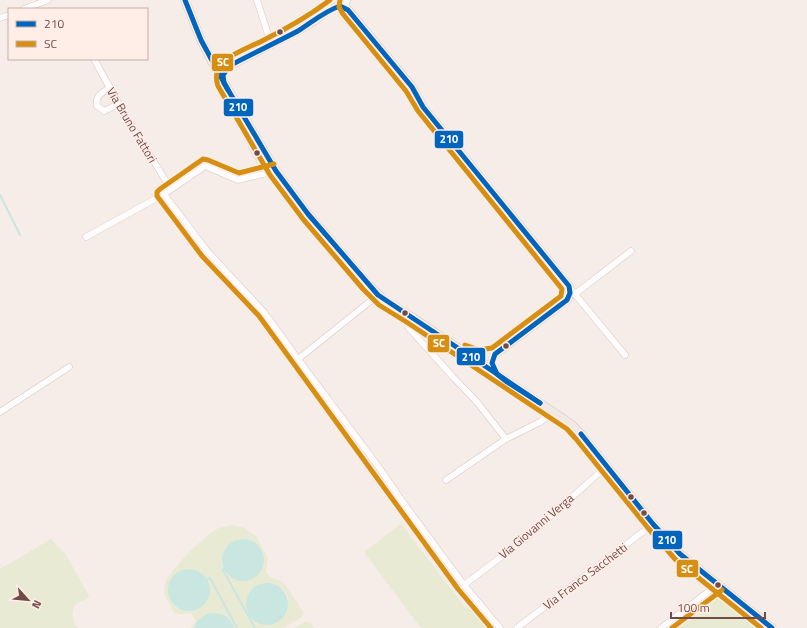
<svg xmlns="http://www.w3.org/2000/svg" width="807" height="628" font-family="'Titillium Web',sans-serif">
<rect width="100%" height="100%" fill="#f6ece8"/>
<!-- green -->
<g fill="#e8ead3" fill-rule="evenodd">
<path d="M401 524 464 606 479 611 494 628H421L364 552Z"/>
<path d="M232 525 243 527 256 536 268 558 266 571 270 577 283 582 286 586 304 613 302 617 283 628H234L229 619 194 626V628H190L196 621 191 613C186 613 180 615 176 613 172 611 171 606 169 603 165 598 163 591 165 585 167 572 204 536 217 529 221 527 226 526 232 525ZM239 539H246L253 541 257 576C239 587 216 574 223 554 225 548 234 543 239 539ZM185 569C196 568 203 572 209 581L197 610 190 611 183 610ZM270 583C278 585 290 592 288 602 288 605 286 608 285 611 284 613 283 617 281 619 275 628 260 626 253 619 246 613 246 605 248 596Z"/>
<path d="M51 539 66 555 89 596C87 601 81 600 76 604 70 611 72 622 78 628H0V569Z"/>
<path d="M713 593 760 628H667Z"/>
<path d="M305 622 310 623 314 628H294Z"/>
</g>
<!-- water -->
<g fill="#cae6e0">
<circle cx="243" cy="560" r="21"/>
<circle cx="189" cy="590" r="21"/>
<circle cx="267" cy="604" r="21"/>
<path d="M210 613C221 613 231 616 234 628H194C197 620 202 616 210 613Z"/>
</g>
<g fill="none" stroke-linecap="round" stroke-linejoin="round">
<!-- stream -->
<g stroke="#cae6e0" stroke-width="2">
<path d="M0 195 20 235"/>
<path d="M224 569 223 570 255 628"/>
<path d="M208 579 210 578 237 628"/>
</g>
<defs>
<g id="minor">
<path d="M257 0 271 44"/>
<path d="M347 0 346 6 348 10"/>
<path d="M24 9 48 0"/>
<path d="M0 18 9 15"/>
<path d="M94 59 126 117 171 189"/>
<path d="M110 88C101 93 95 96 97 106L104 111 119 104"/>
<path d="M253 132 252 147 262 164 269 173"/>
<path d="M164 194 208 252 264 312 298 359 378 466 400 498 464 585 500 628"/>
<path d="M86 237 164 194 205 166 238 180 276 171"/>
<path d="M569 287 625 355"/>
<path d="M575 294 631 251"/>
<path d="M412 317 409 321 408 327 453 377 477 402 506 439 540 422 554 412"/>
<path d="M298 359 378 295"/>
<path d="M0 412 69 367"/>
<path d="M446 480 506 439"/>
<path d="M464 585 526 538 607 466"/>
<path d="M517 628 653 524"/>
<path d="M661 628 718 584"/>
</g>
<g id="major">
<path d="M185 0 201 40 212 62 276 171 308 214 368 284 384 300 412 317 571 424 581 434 653 524 680 554 772 628"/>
<path d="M213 63C218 68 222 68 229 66L295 32 314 21 330 9 340 6 348 10 412 87 423 107 569 286 570 293 567 300 495 354 482 357 470 355"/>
</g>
</defs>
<!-- minor casing -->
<use href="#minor" stroke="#d7c8c6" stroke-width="7"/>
<!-- major casing -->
<use href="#major" stroke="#d5c6c5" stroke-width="9"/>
<!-- minor -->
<use href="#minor" stroke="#fefcfc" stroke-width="6"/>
<!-- major -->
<use href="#major" stroke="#f2e9e4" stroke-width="8"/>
<defs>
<g id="bus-1">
<path d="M185 0 201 40 228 90"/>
<path d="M340 6 348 10 412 87 423 107 569 286 570 293 567 300 495 354 492 363 497 374 378 295 308 214 276 171 224 83 223 75 229 66C252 54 275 43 298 31 312 22 325 11 340 6Z"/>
<path d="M497 374 540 403"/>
<path d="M497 374 507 382 540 403"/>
<path d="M581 434 653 524 680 554 772 628"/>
</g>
<g id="bus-2">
<path d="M330 0C309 16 286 29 262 41 252 46 229 55 222 63 216 70 215 77 218 86L270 175 303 219 363 289 379 305 408 323 567 429 576 439 648 528 675 559 761 628"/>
<path d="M340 0 339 7 343 14 406 91 418 111 562 289 561 296 492 348 479 350 465 345"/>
<path d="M274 164 239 173 208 160 203 159 160 189 157 192V196L202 256 259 316 458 589 491 628"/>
<path d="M672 628 722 590"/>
</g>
</defs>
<!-- bus-1 casing -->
<use href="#bus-1" stroke="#ffeee7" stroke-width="8"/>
<!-- bus-2 casing -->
<use href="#bus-2" stroke="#ffeee7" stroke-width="8"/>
<!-- bus-1 -->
<use href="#bus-1" stroke="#0065bd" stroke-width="5"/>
<!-- bus-2 -->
<use href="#bus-2" stroke="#d68f12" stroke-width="5"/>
</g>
<!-- markers -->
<g fill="#724b49" stroke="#ffeee7" stroke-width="1.5">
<circle cx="280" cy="32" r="3.5"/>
<circle cx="257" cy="153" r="3.5"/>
<circle cx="405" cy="313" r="3.5"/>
<circle cx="506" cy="346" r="3.5"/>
<circle cx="631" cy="497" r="3.5"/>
<circle cx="644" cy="513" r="3.5"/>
<circle cx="718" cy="585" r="3.5"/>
</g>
<g text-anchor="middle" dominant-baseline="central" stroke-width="3" stroke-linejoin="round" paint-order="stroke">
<!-- street labels -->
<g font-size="12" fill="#724b49" stroke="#ffeee7">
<text transform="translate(132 125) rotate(59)">Via Bruno Fattori</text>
<text transform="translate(536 526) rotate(-40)">Via Giovanni Verga</text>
<text transform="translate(585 576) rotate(-37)">Via Franco Sacchetti</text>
</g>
</g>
<g stroke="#ffeee7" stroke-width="1.5">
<rect x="211" y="53" width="23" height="19" rx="4" fill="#d68f12"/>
<rect x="223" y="98" width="31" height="19" rx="4" fill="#0065bd"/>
<rect x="434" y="130" width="30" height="19" rx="4" fill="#0065bd"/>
<rect x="427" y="334" width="23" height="19" rx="4" fill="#d68f12"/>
<rect x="456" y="347" width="30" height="19" rx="4" fill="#0065bd"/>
<rect x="652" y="530" width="31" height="20" rx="4" fill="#0065bd"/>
<rect x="676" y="559" width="23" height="19" rx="4" fill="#d68f12"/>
</g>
<g font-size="11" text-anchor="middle" font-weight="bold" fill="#fff">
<text x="223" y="66">SC</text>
<text x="238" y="111">210</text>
<text x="449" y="143">210</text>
<text x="439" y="347">SC</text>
<text x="471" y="361">210</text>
<text x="667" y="544">210</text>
<text x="687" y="573">SC</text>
</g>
<!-- legend -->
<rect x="8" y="8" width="140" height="52" fill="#ffeee7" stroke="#c7ada8"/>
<rect x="16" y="21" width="20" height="6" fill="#0065bd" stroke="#c7ada8"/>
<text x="44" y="28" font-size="12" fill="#724b49">210</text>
<rect x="16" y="41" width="20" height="6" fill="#d68f12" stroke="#c7ada8"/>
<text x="44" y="48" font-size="12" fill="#724b49">SC</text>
<!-- north arrow -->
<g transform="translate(28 600) rotate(117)" stroke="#ffeee7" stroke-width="3" paint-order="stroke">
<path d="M0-3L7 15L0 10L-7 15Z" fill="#724b49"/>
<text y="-6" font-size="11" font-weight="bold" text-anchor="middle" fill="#724b49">N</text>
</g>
<!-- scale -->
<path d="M671 612v6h94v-6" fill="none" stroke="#724b49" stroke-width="2"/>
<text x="677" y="612" font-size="12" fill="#724b49" stroke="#ffeee7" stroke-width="3" paint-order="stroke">100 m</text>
</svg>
